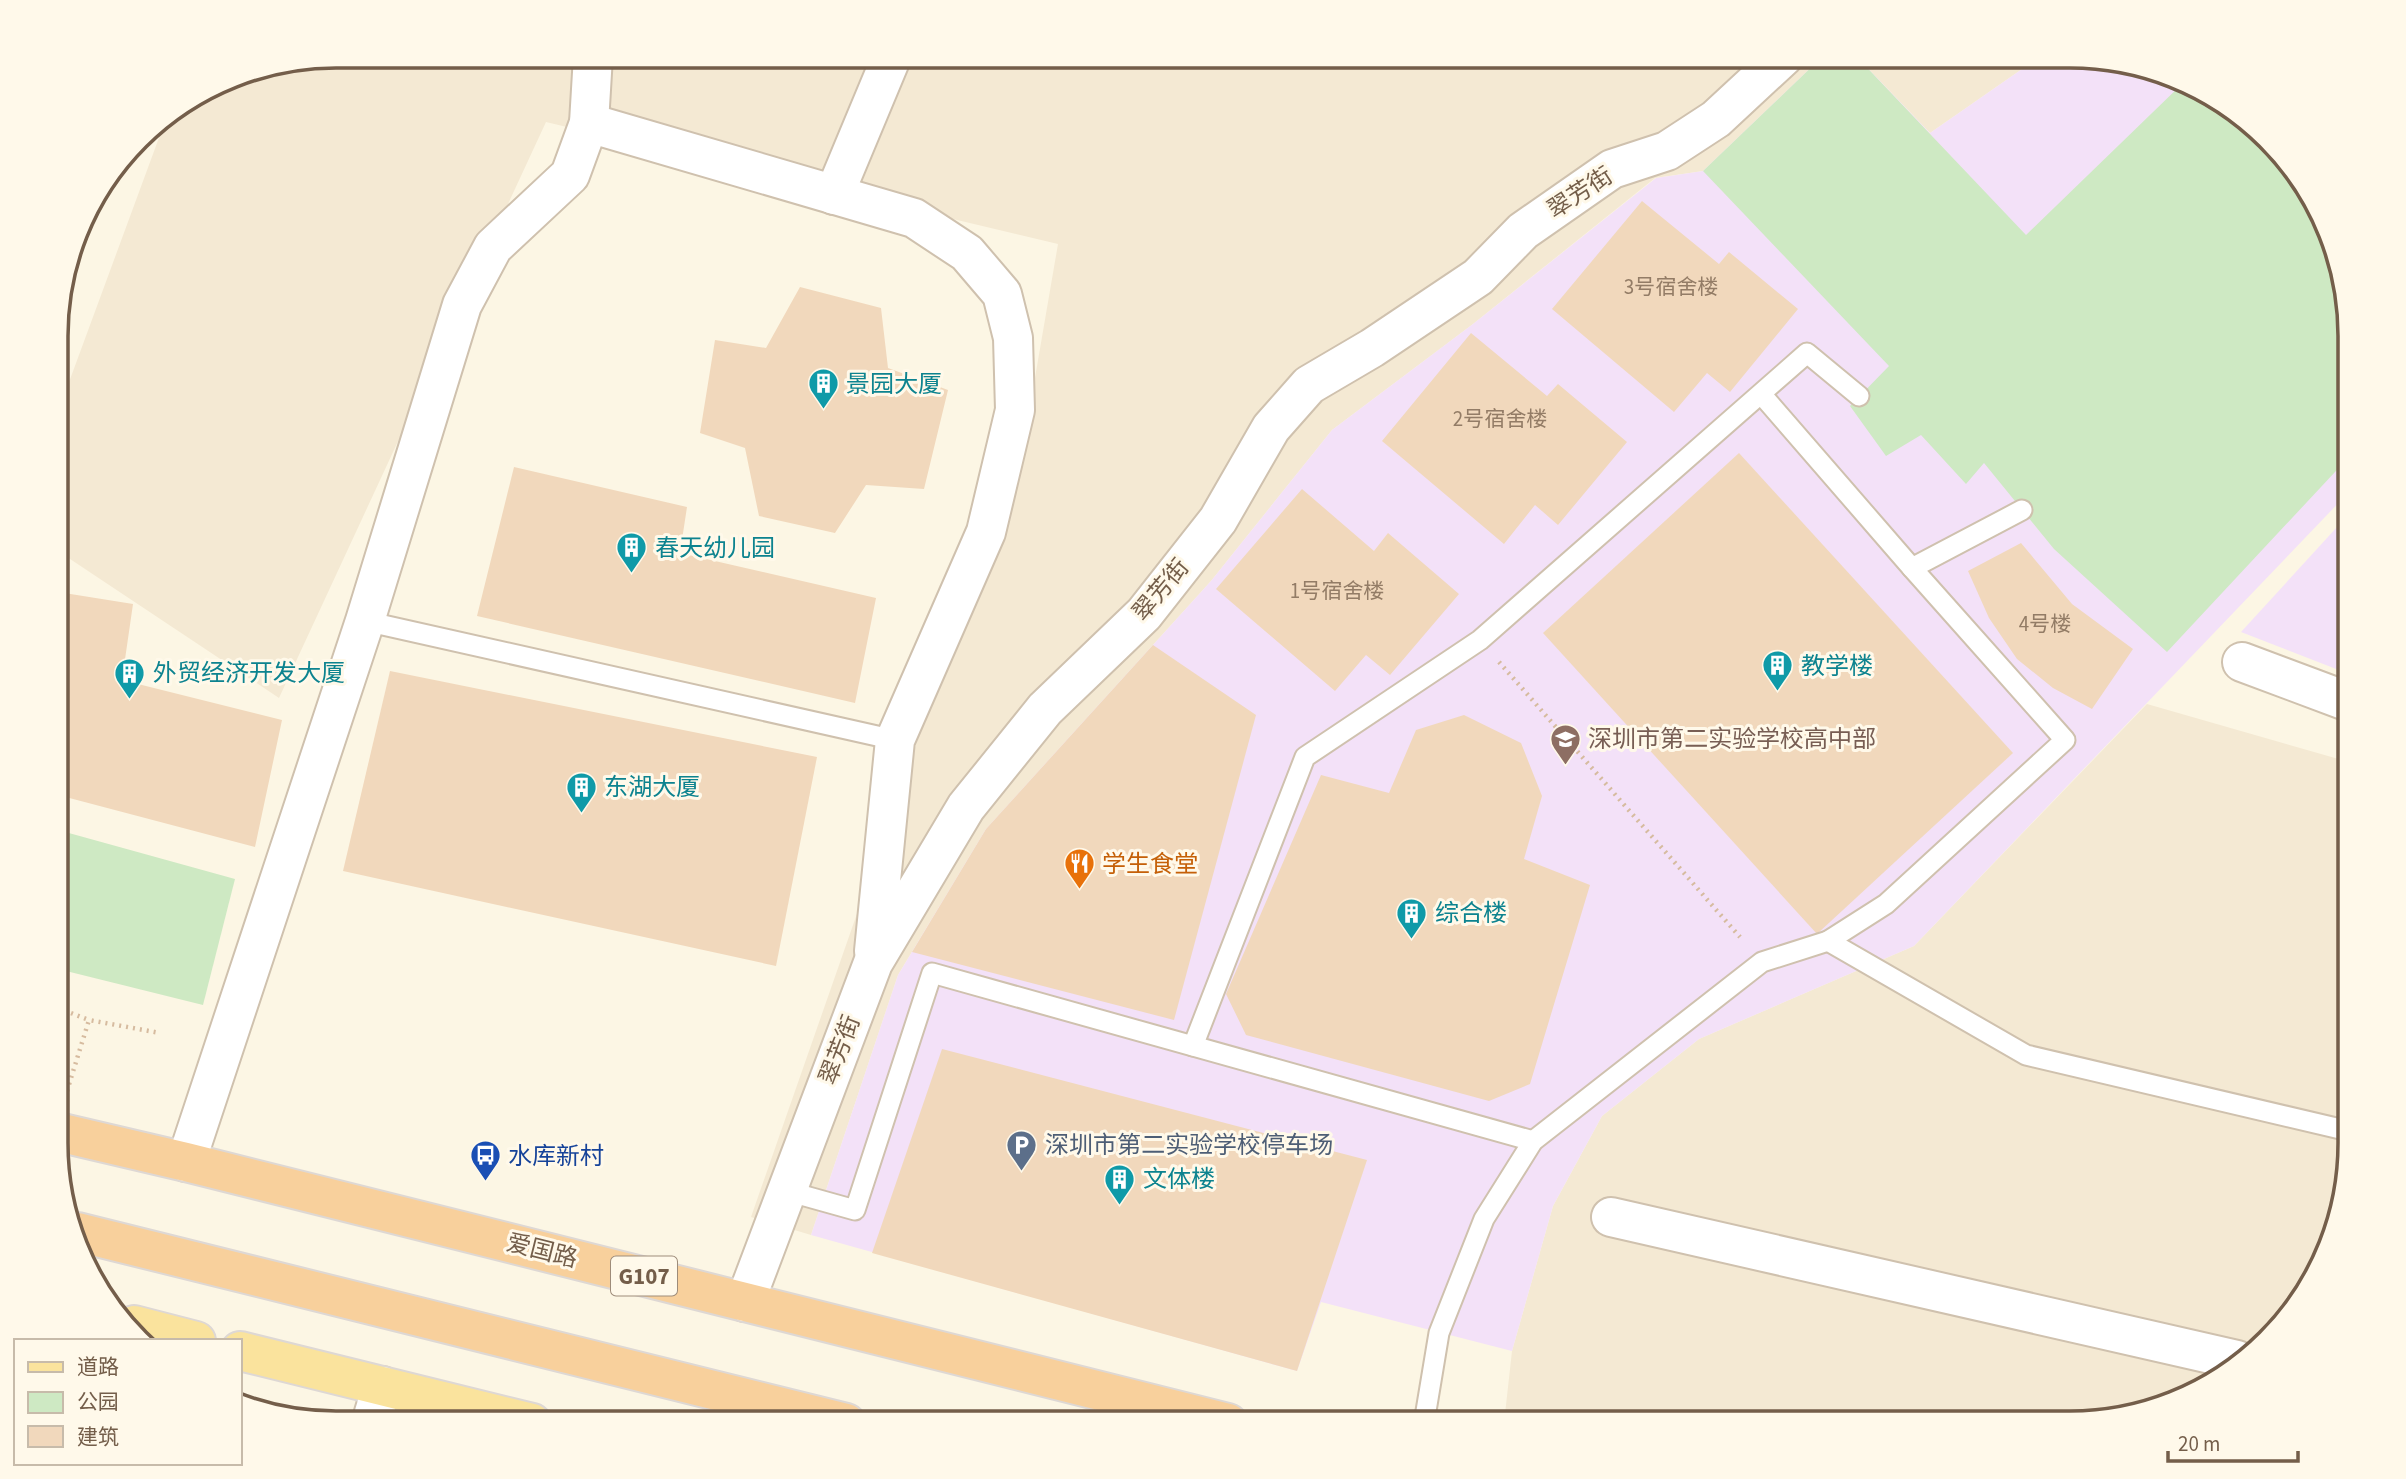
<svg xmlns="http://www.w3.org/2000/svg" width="2406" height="1479" font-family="'Source Sans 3','Noto Sans SC',sans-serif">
<rect width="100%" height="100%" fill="#fcf6e4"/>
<!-- residential -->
<g fill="#f4e9d3">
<path d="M337 56H1823L1703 171 1655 178 1473 324 1332 430 1211 581 986 829 898 975 811 1235 751 1217 1026 430 1058 244 546 122 279 698 58 551V412L167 116 230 77Z"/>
<path d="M1856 56H2041L1930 133Z"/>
<path d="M2147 704 2349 762V1160L2335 1232 2303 1298 2209 1386 2087 1422 1504 1423 1512 1351 1553 1206 1602 1116 1699 1039 1914 946Z"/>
</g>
<!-- education -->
<g fill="#f3e1f8">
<path d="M1823 56H1856L1930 133 2041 56H2070L2159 71 2225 103 2313 197 2349 319V492L1914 946 1699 1039 1602 1116 1553 1206 1512 1351 1321 1302 1297 1371 811 1235 898 975 986 829 1211 581 1332 430 1473 324 1656 178 1703 171Z"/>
<path d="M2349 514V674L2241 632Z"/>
</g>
<!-- green -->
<g fill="#cee9c3">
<path d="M1823 56H1856L2026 235 2183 83 2225 103 2313 197 2349 319V457L2167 652 2054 549 1984 463 1966 484 1921 435 1886 456 1850 406 1889 366 1703 171Z"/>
<path d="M58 830 235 879 203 1005 58 969Z"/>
</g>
<!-- building -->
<g fill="#f1d8bc">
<path d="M1642 201 1719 264 1729 252 1798 309 1730 392 1707 373 1674 412 1552 309Z"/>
<path d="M800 287 881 308 888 368 948 390 924 489 866 485 835 533 759 516 745 448 700 433 715 340 766 348Z"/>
<path d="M1471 333 1547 396 1558 384 1627 442 1558 525 1535 505 1504 544 1382 441Z"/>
<path d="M1739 453 2013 753 1817 934 1543 633Z"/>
<path d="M514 467 687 507 680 553 876 598 855 703 477 616Z"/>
<path d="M1302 489 1374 551 1388 533 1459 594 1390 675 1366 655 1335 691 1216 589Z"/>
<path d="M2021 543 2072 604 2133 649 2092 709 2053 688 2017 659 1989 618 1968 571Z"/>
<path d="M58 592 133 604 122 680 282 720 255 847 58 795Z"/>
<path d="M1153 645 1256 715 1174 1020 912 952 986 829Z"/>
<path d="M390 671 817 757 776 966 343 871Z"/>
<path d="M1464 715 1521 743 1542 796 1524 859 1590 885 1530 1084 1489 1101 1246 1035 1226 994 1321 775 1389 793 1416 730Z"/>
<path d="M942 1049 1367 1160 1297 1371 872 1253Z"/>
</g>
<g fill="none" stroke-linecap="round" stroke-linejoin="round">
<defs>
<g id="service">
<path d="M1912 568 2022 510"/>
<path d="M365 621 895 740"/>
<path d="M1828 941 2026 1055 2349 1131"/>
<path d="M1193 1046 1305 757 1480 640 1807 353 1859 396"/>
<path d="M787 1191 855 1210 932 973 1533 1141"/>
<path d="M1424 1423 1439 1333 1484 1219 1533 1141 1762 962 1828 941 1886 904 2065 740 1912 568 1762 395"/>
</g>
<g id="minor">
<path d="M589 123 914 218 967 253 1002 294 1013 338 1015 410 986 532 895 740 874 951"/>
<path d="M834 195 892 56"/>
<path d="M2242 662 2349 702"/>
<path d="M186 1162 365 621 462 305 493 247 570 175 589 123 593 56"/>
<path d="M1611 1217 2237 1360"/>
<path d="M745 1302 873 963 966 807 1045 709 1144 614 1218 520 1271 428 1309 385 1372 348 1478 277 1523 231 1612 169 1667 151 1716 119 1784 56"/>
<path d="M371 1423 382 1386"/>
</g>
<g id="primary">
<path d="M134 1325 196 1341"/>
<path d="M240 1351 532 1423"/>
</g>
<g id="trunk">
<path d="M58 1132 186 1162 1228 1423"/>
<path d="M77 1232 846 1423"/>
</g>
</defs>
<!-- service casing -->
<use href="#service" stroke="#cfc1ae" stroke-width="23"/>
<!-- minor casing -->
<use href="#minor" stroke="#cfc1ae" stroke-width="42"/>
<!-- primary casing -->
<use href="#primary" stroke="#ded8d4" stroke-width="42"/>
<!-- trunk casing -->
<use href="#trunk" stroke="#ded8d4" stroke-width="42"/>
<!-- path -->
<g stroke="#d6bb9f" stroke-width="4.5" stroke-dasharray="2 5" stroke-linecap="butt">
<path d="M1508 63 1514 56"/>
<path d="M1499 662 1740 937"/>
<path d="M58 1008 89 1020"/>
<path d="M67 1091 89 1020 160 1033"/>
</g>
<!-- service -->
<use href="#service" stroke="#fff" stroke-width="19"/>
<!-- minor -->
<use href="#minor" stroke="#fff" stroke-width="38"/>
<!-- primary -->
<use href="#primary" stroke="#fae39d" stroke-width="38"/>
<!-- trunk -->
<use href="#trunk" stroke="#f8d09c" stroke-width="38"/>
</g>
<!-- icons -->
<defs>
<symbol id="building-pin" viewBox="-11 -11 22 30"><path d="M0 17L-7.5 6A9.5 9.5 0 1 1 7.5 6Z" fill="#0f9aa8" stroke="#fff9ea"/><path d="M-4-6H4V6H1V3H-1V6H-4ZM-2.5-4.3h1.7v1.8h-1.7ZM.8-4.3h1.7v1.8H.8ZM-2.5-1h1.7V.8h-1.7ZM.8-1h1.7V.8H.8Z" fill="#fff"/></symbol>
<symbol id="school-pin" viewBox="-11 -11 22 30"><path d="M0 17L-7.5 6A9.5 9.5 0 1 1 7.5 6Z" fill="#8d6e63" stroke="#fff9ea"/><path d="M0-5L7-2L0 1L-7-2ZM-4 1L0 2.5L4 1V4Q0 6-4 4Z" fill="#fff"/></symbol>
<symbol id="restaurant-pin" viewBox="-11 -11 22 30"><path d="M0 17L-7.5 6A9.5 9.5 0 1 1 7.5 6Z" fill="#e8710a" stroke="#fff9ea"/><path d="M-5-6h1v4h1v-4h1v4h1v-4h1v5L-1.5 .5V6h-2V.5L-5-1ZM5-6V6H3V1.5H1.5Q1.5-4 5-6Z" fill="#fff"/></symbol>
<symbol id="parking-pin" viewBox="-11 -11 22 30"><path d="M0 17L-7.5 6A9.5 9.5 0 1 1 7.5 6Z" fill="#5c6f8a" stroke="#fff9ea"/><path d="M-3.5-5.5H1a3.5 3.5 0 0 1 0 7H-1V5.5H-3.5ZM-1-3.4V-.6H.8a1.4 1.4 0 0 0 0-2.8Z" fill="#fff"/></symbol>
<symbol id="bus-pin" viewBox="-11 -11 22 30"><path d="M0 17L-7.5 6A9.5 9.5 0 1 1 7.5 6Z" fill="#1a4fb4" stroke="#fff9ea"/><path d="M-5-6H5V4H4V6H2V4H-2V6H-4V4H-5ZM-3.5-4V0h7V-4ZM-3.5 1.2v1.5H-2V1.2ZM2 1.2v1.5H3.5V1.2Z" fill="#fff"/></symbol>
</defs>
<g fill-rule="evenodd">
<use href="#building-pin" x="806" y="366" width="35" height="47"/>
<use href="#building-pin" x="614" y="530" width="35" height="47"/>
<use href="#building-pin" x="1760" y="648" width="35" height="47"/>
<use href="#building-pin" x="112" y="656" width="35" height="47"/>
<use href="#school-pin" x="1548" y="722" width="35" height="47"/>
<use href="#building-pin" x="564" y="770" width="35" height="47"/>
<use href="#restaurant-pin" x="1062" y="846" width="35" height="47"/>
<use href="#building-pin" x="1394" y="896" width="35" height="47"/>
<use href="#parking-pin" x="1004" y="1128" width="35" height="47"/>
<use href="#bus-pin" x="468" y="1138" width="35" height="47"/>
<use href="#building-pin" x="1102" y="1162" width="35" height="47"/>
</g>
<g text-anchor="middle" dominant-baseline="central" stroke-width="6" stroke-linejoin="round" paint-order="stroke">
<!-- number labels -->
<g font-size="21" fill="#937c66">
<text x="1671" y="287">3号宿舍楼</text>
<text x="1500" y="419">2号宿舍楼</text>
<text x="1337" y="591">1号宿舍楼</text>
<text x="2045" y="624">4号楼</text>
</g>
<!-- shield labels -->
<rect fill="#fff9ea" stroke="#9e8c7a" stroke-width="2" x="611" y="1256.5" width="66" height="39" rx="5"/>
<g font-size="23" font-weight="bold" fill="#745e4a">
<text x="644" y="1276">G107</text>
</g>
<!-- street labels -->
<g font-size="24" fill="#745e4a" stroke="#fff9ea">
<text transform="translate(1580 193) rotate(-33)">翠芳街</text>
<text transform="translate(1161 590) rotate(-50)">翠芳街</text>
<text transform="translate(840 1050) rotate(-69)">翠芳街</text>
<text transform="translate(542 1251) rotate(14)">爱国路</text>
</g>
<!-- culture labels -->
<g font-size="24" fill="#0d838f" stroke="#fff9ea" text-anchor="start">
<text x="846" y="384">景园大厦</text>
<text x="655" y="548">春天幼儿园</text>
<text x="1801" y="666">教学楼</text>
<text x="153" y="673">外贸经济开发大厦</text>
<text x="604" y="787">东湖大厦</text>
<text x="1435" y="913">综合楼</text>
<text x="1143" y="1179">文体楼</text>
</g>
<!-- education labels -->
<g font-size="24" fill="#785e54" stroke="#fff9ea" text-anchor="start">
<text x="1588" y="739">深圳市第二实验学校高中部</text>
</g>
<!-- food labels -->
<g font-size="24" fill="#c56008" stroke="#fff9ea" text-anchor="start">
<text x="1102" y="864">学生食堂</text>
</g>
<!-- service labels -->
<g font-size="24" fill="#4e5e75" stroke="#fff9ea" text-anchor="start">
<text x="1045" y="1145">深圳市第二实验学校停车场</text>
</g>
<!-- transit labels -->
<g font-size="24" fill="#164399" stroke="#fff9ea" text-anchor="start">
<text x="508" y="1156">水库新村</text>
</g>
</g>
<!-- crop -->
<path d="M0 0H2406V1479H0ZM336 68H2070A268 268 0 0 1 2338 336V1143A268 268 0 0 1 2070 1411H336A268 268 0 0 1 68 1143V336A268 268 0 0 1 336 68Z" fill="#fff9ea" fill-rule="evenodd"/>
<path fill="none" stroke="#745e4a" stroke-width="3.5" d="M336 68H2070A268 268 0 0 1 2338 336V1143A268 268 0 0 1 2070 1411H336A268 268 0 0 1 68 1143V336A268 268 0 0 1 336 68Z"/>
<!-- legend -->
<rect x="14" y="1339" width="228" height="126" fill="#fff9ea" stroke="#c7bbaa" stroke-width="2"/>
<rect x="28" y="1362" width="35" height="10" fill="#fae39d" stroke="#c7bbaa" stroke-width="2"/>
<text x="77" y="1374" font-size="21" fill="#745e4a">道路</text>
<rect x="28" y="1392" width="35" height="21" fill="#cee9c3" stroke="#c7bbaa" stroke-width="2"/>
<text x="77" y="1409" font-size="21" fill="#745e4a">公园</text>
<rect x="28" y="1426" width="35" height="21" fill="#f1d8bc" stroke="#c7bbaa" stroke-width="2"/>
<text x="77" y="1444" font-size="21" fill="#745e4a">建筑</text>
<!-- scale -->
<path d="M2168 1451v10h130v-10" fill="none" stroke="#745e4a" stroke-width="3.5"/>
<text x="2178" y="1451" font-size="21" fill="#745e4a" stroke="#fff9ea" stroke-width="5" paint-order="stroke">20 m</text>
</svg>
